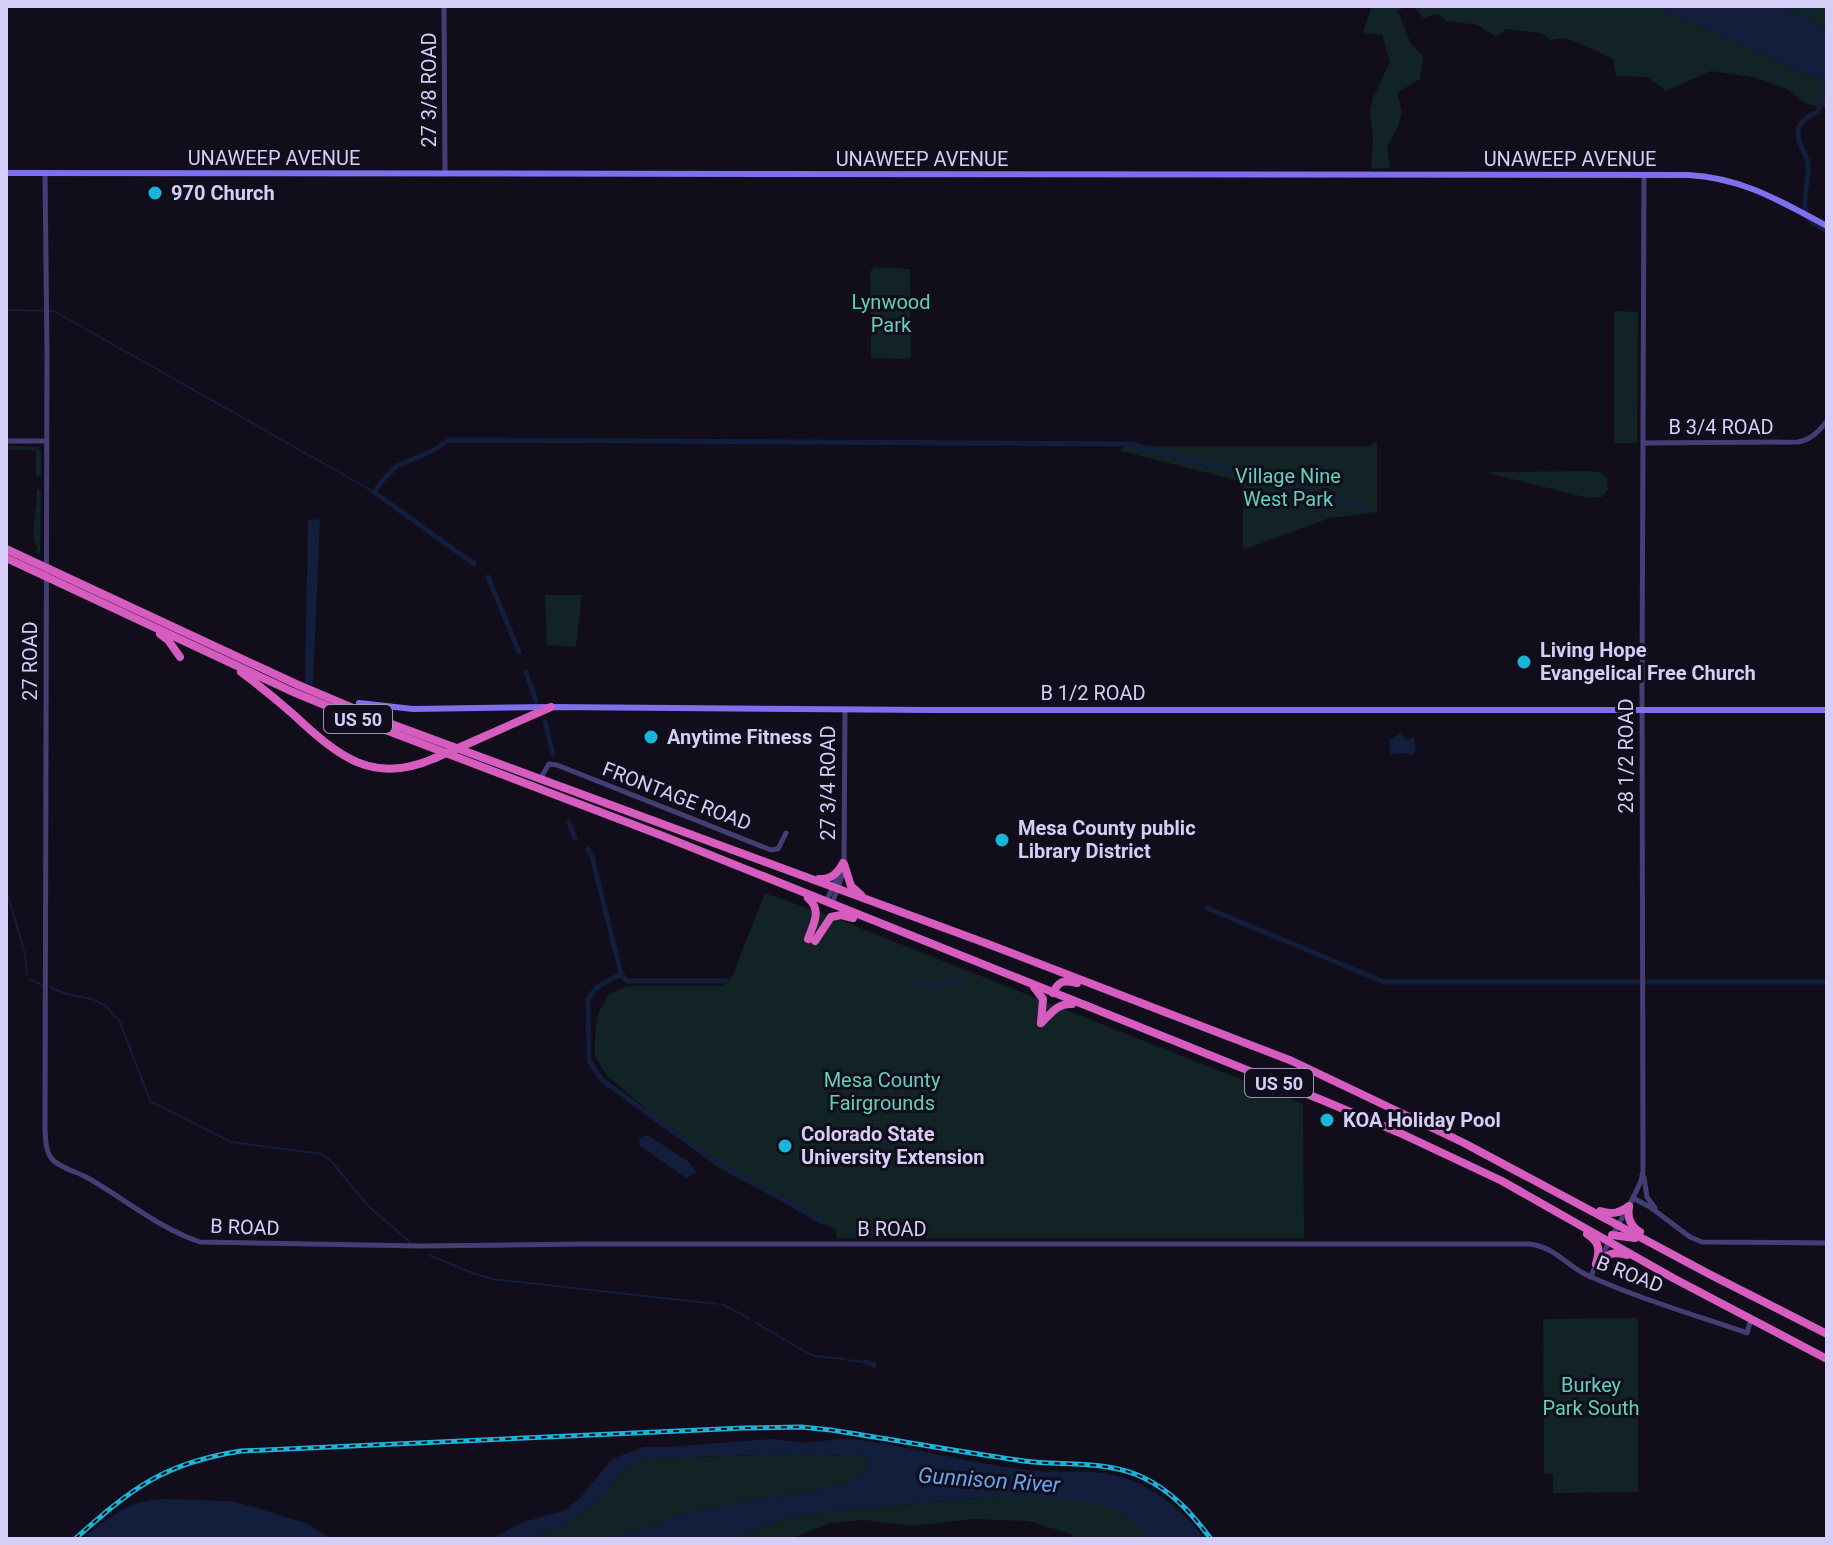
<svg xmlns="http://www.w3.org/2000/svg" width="1833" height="1545" font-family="Roboto,sans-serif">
<rect width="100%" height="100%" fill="#110d1b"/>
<!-- green -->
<g fill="#112324">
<path d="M1366 6H1412L1397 10 1411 44 1423 56 1420 79 1397 93 1402 112 1397 129 1387 146 1390 168 1371 169 1373 140 1370 111 1373 98 1390 62 1382 35 1363 33 1371 8Z"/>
<path d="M1414 6H1656L1670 16 1703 27 1796 70 1827 81V108L1806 104 1787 89 1757 78 1711 71 1666 91 1647 77 1616 76 1613 59 1584 45 1565 38 1551 40 1541 33 1506 29 1496 37 1478 25 1446 21 1438 14 1423 18Z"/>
<path d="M1777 6H1827V28Z"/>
<path d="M874 267 910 269 911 356 908 359 871 358 870 272Z"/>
<path d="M1614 311 1638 312 1637 443H1614Z"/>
<path d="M1373 443H1377V512L1330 518 1243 550V482L1121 451 1122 446H1372Z"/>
<path d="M6 446 40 447 38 449 40 451 41 449V476L36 477V450H6Z"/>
<path d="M1592 471 1601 473 1607 478 1608 489 1602 497 1588 498 1488 473 1489 472Z"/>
<path d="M37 488 41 492 40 556V554L35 552 38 549C30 536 35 520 36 506H40L36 505Z"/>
<path d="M545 595H582L576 647 547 645Z"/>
<path d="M765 893 835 918 1303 1104 1304 1238H837L836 1230 715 1166 607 1076 595 1056V1035L598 1014 608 995 627 986H722L732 977Z"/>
<path d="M1638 1318V1492L1553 1493V1474H1544L1543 1319Z"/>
<path d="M799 1454 849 1456 858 1454 867 1456 868 1469 848 1483 796 1495 762 1498 682 1514 656 1525 608 1539H524L565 1525 604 1497 624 1469 650 1458Z"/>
<path d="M998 1496C1031 1497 1096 1495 1123 1514 1134 1521 1143 1531 1152 1539H1076L1071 1534 1028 1521 972 1519 912 1526 864 1520 830 1523 790 1539H730L785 1519 816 1513Z"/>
</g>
<!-- water -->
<g fill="#121e3b">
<path d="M1656 6H1777L1827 28V81L1796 70 1703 27 1670 16Z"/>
<path d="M320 519 313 685 305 683 308 520Z"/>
<path d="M1399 733 1402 734 1405 739 1409 740 1414 737 1416 747 1414 755 1403 753 1390 755 1389 739H1393Z"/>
<path d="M648 1135 689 1162 696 1172 686 1178 640 1146 639 1140 643 1136Z"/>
<path d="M769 1439C783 1440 797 1443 811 1442 825 1442 840 1437 853 1439 912 1447 969 1463 1027 1470 1057 1474 1087 1468 1118 1476 1149 1483 1187 1512 1204 1539H1152L1122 1513 1101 1504 1069 1500 998 1496 816 1513 785 1519 730 1539H608L656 1525 682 1514 762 1498 796 1495 848 1483 868 1469 867 1456 858 1454 849 1456 799 1454 650 1458 624 1469 604 1497 565 1525 524 1539H492L520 1523 566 1510 579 1499 612 1459 643 1447H668Z"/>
<path d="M162 1499 229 1501 255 1507 308 1524 331 1539H82C107 1519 129 1500 162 1499Z"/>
</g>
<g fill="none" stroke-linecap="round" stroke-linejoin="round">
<!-- stream -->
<g stroke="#121e3b" stroke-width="2">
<path d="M6 310 54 311 374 492"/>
<path d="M6 894 9 899 25 954 27 974"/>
<path d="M30 979 42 985"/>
<path d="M50 987 66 994 92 999 106 1006 120 1022 150 1101 231 1142 322 1154 332 1162 369 1207 410 1242"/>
<path d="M429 1255 475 1274 493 1279 717 1304"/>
<path d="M722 1304 750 1319"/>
<path d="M756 1323 806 1352 815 1356 844 1359"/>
<path d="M847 1360 866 1362"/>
</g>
<!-- canal -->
<g stroke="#121e3b" stroke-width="5">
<path d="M1806 18 1811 6"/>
<path d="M1827 83 1819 101V111C1811 116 1803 118 1799 127 1795 140 1806 152 1808 164 1810 179 1801 203 1807 216 1810 223 1820 227 1827 231"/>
<path d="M474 564 374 492 384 479 397 466 432 451 449 440 1131 444 1366 507"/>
<path d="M488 577 519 652"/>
<path d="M526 672 536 701"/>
<path d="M545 722 553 754"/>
<path d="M569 823 575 838"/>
<path d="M588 849 592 857 621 974 627 981H726"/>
<path d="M1207 908 1384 982H1827"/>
<path d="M621 974 597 987 588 999 589 1061 602 1080 704 1154 822 1222"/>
<path d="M913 981 939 987 951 980 965 982"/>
<path d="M866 1362 874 1365"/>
</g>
<!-- tertiary -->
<g stroke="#443e75" stroke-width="5">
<path d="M444 6 445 174"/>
<path d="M45 173 47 352 45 1130C46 1140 45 1151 52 1159 60 1168 75 1171 86 1177 124 1198 158 1228 200 1242L422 1246 583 1244H1530C1557 1248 1566 1266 1589 1276 1640 1299 1695 1315 1747 1333L1751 1319"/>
<path d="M6 441H46"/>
<path d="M1644 443 1798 442C1811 440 1819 431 1827 421"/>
<path d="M540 779 549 764 557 765 771 850 778 849 786 833"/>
<path d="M826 902 839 873"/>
<path d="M832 904 843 873 844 864 845 709"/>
<path d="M1644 1177 1647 1197 1655 1208"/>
<path d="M1633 1198 1650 1207 1690 1237 1702 1242 1827 1243"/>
<path d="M1590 1277 1633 1198 1641 1181 1643 1171 1642 690 1644 175"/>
</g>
<!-- secondary -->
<g stroke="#7d6fee" stroke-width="6">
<path d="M6 173 1688 175C1743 178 1780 201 1827 226"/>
<path d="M359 703 413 709 551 707 931 710H1827"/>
</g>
<!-- trunk -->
<g stroke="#d75cbf" stroke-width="8">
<path d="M6 549 296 684 386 722 988 944 1292 1061 1464 1143 1709 1274 1827 1334"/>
<path d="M6 558 293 692 383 729 663 836 1322 1100 1400 1133 1502 1181 1673 1278 1827 1359"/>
<path d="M160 634 168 640 180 657"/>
<path d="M241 672C260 686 277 700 294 715 338 756 373 786 435 758"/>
<path d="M474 741 551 707"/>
<path d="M844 864 851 886 861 895"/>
<path d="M819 879C831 880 838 873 843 863"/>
<path d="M808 898C822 910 814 923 808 939"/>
<path d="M815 941 831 917 841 915 853 918"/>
<path d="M1034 987 1043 999 1041 1023"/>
<path d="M1053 993C1059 980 1064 980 1077 983"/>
<path d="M1041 1023C1051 1014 1057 1003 1072 1004"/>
<path d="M1629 1207C1627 1218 1630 1226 1640 1232"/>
<path d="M1600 1211C1612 1215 1620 1213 1629 1206"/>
<path d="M1587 1234C1600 1242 1600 1250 1596 1264"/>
<path d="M1612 1235 1635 1238"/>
<path d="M1596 1264C1607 1254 1613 1251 1627 1255"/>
</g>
<defs>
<path id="rail" d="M75 1539C132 1488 164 1463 241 1451L744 1428 801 1427 831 1430C896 1440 960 1452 1024 1461 1064 1466 1108 1460 1144 1478 1173 1492 1192 1514 1211 1539"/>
</defs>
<!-- rail casing -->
<use href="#rail" stroke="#1ab6d9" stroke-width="5"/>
<!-- rail -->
<use href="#rail" stroke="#110d1b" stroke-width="2" stroke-dasharray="6" stroke-linecap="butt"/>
<!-- trunk-bridge -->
<path stroke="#d75cbf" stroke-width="8" d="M435 758 474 741"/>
</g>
<!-- markers -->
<g fill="#1ab6d9" stroke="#110d1b" stroke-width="3">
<circle cx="155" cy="193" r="8"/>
<circle cx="1524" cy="662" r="8"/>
<circle cx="651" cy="737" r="8"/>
<circle cx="1002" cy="840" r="8"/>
<circle cx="1327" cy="1120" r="8"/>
<circle cx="785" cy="1146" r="8"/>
</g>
<g text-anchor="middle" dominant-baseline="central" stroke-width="6" stroke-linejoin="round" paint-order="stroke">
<!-- shield labels -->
<g fill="#110d1b" stroke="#9b93b6" stroke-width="2">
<rect x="324" y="705" width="68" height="28" rx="6"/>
<rect x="1245" y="1069" width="68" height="28" rx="6"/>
</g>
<g font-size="18" font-weight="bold" fill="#d6cdf9">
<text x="358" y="719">US 50</text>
<text x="1279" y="1083">US 50</text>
</g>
<!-- street labels -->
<g font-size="20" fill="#d6cdf9" stroke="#110d1b">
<text transform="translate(429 90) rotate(-90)">27 3/8 ROAD</text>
<text x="274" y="158">UNAWEEP AVENUE</text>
<text x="922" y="159">UNAWEEP AVENUE</text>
<text x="1570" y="159">UNAWEEP AVENUE</text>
<text x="1721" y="427">B 3/4 ROAD</text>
<text transform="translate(30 661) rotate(-90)">27 ROAD</text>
<text x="1093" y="693">B 1/2 ROAD</text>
<text transform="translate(1626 756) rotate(-90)">28 1/2 ROAD</text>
<text transform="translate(828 783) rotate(-90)">27 3/4 ROAD</text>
<text transform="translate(677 796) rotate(21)">FRONTAGE ROAD</text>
<text transform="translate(245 1227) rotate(2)">B ROAD</text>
<text x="892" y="1229">B ROAD</text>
<text transform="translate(1630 1274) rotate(21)">B ROAD</text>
</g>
<!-- poi labels -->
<g font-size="20" font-weight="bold" fill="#d6cdf9" stroke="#110d1b" text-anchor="start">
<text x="171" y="193">970 Church</text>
<text x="1540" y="650">Living Hope<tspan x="1540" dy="23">Evangelical Free Church</tspan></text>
<text x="667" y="737">Anytime Fitness</text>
<text x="1018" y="828">Mesa County public<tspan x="1018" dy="23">Library District</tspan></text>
<text x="1343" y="1120">KOA Holiday Pool</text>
<text x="801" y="1134">Colorado State<tspan x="801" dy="23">University Extension</tspan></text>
</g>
<!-- park labels -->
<g font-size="20" fill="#63cfbd" stroke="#110d1b">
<text x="891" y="302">Lynwood<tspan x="891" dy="23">Park</tspan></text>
<text x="1288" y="476">Village Nine<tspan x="1288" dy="23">West Park</tspan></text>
<text x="882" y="1080">Mesa County<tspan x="882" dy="23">Fairgrounds</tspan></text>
<text x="1591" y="1385">Burkey<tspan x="1591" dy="23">Park South</tspan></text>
</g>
<!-- water labels -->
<g font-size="22" font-style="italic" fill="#67a4ed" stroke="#110d1b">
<text transform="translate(989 1480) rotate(4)">Gunnison River</text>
</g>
</g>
<!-- border -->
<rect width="1833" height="1545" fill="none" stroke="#d6cdf9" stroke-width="16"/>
</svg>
